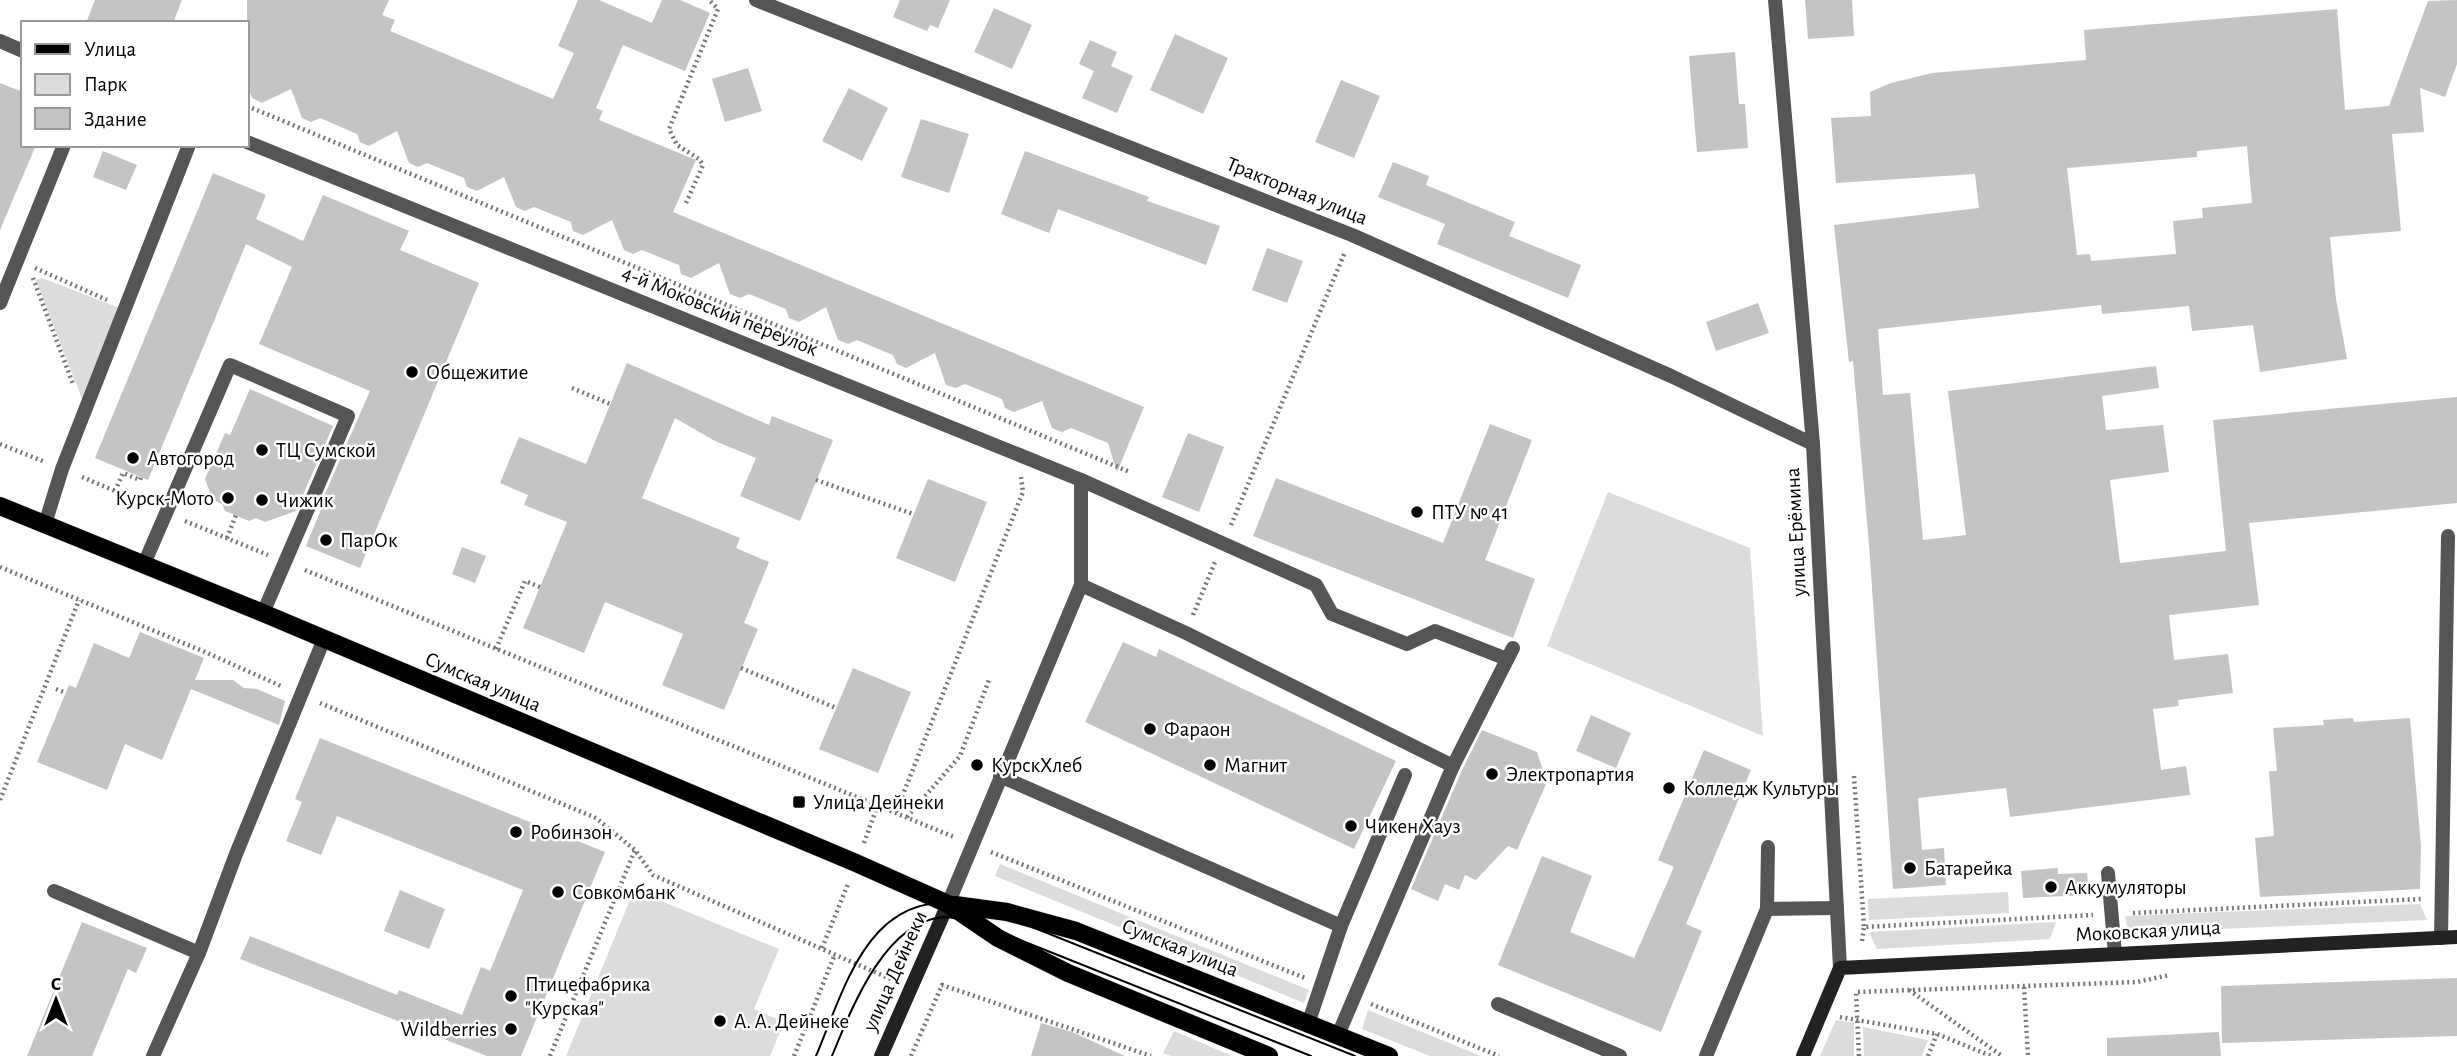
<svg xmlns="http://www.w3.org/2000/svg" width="2457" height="1056" font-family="'Alegreya Sans',sans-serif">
<rect width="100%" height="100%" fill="#fff"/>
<!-- green -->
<g fill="#dcdcdc">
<path d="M42 278 122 309 84 404 36 280Z"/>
<path d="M1608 492 1750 548 1763 736 1547 646Z"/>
<path d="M1000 864 1309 990 1304 1003 995 876Z"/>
<path d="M634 890 779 949 754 1009 784 1022 770 1056H566Z"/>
<path d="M2008 892 2009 913 1869 920 1868 899Z"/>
<path d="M2420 904 2427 920 2128 933 2125 916Z"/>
<path d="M2056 922 2050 939 1877 949 1869 932Z"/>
<path d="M1368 1010 1481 1056H1430L1362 1029Z"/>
<path d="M1836 1020 1854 1023V1056H1820Z"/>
<path d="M1863 1027 1928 1040 1922 1056H1864Z"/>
<path d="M1174 1031 1232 1056H1171L1163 1053Z"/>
</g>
<!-- building -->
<g fill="#c4c4c4" fill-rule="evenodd">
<path d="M95 0H182L173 23H86Z"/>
<path d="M247 0H389L382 15 395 20 390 31 553 99 574 53 558 46 578 0H599L652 23 662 0H680L710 13 685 71 623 45 596 108 603 111 599 120 696 160 673 212 1144 407 1117 472 1108 443 1071 428 1062 432 1052 428 1042 401 1014 412 1005 408 1002 399 965 384 956 388 946 385 935 353 906 368 897 364 893 355 857 340 848 344 838 340 826 307 799 322 789 318 786 309 749 294 740 298 730 294 719 263 691 278 681 274 679 265 642 250 633 254 624 250 612 220 583 235 573 231 571 222 534 207 525 211 516 207 504 177 477 191 467 187 464 178 427 163 418 167 409 163 397 131 369 146 360 142 357 134 320 118 311 122 302 118 291 89 262 103 252 98 249 90 247 89Z"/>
<path d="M900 0H950L938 28 930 25 927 31 893 17Z"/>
<path d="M1805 0H1852L1854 36 1808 39Z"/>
<path d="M2457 0V64L2445 97 2420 88 2424 132 2392 134 2401 231 2330 237 2336 299 2347 359 2260 372 2253 325 2192 331 2189 306 2102 314 2101 305 1878 329 1883 395 1910 393 1923 540 1966 535 1948 391 2156 366 2159 388 2102 396 2106 430 2163 425 2169 472 2110 480 2120 563 2226 551 2213 420 2457 397V503L2249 523 2259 605 2169 615 2174 660 2228 654 2233 693 2178 700 2179 706 2153 709 2161 770 2186 766 2190 795 2010 817 2006 788 1918 798 1922 850 1944 848 1946 885 1893 889 1869 545 1853 361 1849 362 1834 225 1979 208 1975 174 1836 183 1831 118 1871 116 1870 92 1891 83 1932 73 2086 60 2084 30 2337 9 2345 110 2389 106 2428 1ZM2247 146 2252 203 2202 208 2203 218 2173 221 2176 254 2091 261 2090 254 2077 255 2067 168 2197 157V151Z"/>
<path d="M994 8 1032 25 1012 69 974 52Z"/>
<path d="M1175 34 1228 58 1203 114 1150 90Z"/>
<path d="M1090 40 1117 52 1111 66 1133 76 1117 113 1082 98 1094 71 1079 64Z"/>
<path d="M1735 52 1739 104H1745L1748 148 1697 152 1689 56Z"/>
<path d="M748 68 762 111 725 122 712 79Z"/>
<path d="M1341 80 1380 96 1354 158 1315 142Z"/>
<path d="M0 83 23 92V145H36L0 230Z"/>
<path d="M849 88 888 108 862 161 822 141Z"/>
<path d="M921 119 969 134 949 193 901 177Z"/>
<path d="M103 151 137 165 126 190 93 177Z"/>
<path d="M1025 151 1149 197 1147 201 1220 226 1206 265 1058 209 1049 233 1001 214Z"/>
<path d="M1393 162 1429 176 1426 185 1515 222 1509 236 1581 265 1568 298 1437 244 1445 224 1378 197Z"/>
<path d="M213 173 266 195 256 219 303 241 323 195 409 231 400 250 479 283 360 568 306 546 324 502 321 503 370 391 259 344 292 267 246 244 148 480 95 458Z"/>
<path d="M1267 248 1303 261 1287 303 1252 290Z"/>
<path d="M1758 303 1769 333 1716 351 1706 322Z"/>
<path d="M627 363 769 425 772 416 833 440 800 521 740 496 756 458 715 441 675 418 642 498 740 538 736 548 769 562 744 623 758 629 724 710 662 685 683 634 605 602 584 653 523 628 567 522 524 505 528 495 500 483 519 437 586 464Z"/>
<path d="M250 389 333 426 296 511 265 522 256 518 249 521 225 511 222 504 212 499 205 479 225 433 230 435Z"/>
<path d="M1490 424 1532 440 1485 560 1535 579 1513 638 1253 536 1276 478 1443 543Z"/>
<path d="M1188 433 1224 447 1199 512 1162 497Z"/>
<path d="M928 479 987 502 955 582 896 558Z"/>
<path d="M462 547 486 556 475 583 452 574Z"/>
<path d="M140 632 204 658 195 680H233L244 688 257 689 285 701 279 725 191 689 162 760 125 744 107 790 37 762 69 685 76 688 94 643 129 658Z"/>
<path d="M1123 642 1156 657 1159 649 1396 761 1354 849 1085 722Z"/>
<path d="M853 668 911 692 878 773 819 749Z"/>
<path d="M1591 715 1631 733 1616 768 1576 751Z"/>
<path d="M2353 718 2354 722 2410 718 2421 846 2420 889 2260 897 2255 838 2274 836 2269 771H2277L2273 728 2324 725 2323 720Z"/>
<path d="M1482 730 1537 752 1547 782 1517 850 1508 846 1476 880 1465 875 1459 890 1445 884 1438 901 1411 889 1462 770Z"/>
<path d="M320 738 605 852 521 1056H487L240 959 250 936 397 995 399 990 462 1015 481 967 490 971 523 890 337 816 321 855 286 841 302 802 295 799Z"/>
<path d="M1704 750 1751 770 1686 924 1702 931 1661 1032 1498 965 1542 856 1592 876 1570 932 1634 958 1674 867 1658 860Z"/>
<path d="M2058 868V874L2087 873 2089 895 2023 898 2021 871Z"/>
<path d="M400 890 445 909 429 949 384 931Z"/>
<path d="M82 922 147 948 136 973 128 969 92 1056H27Z"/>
<path d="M2457 978V1036L2222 1043 2221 986Z"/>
<path d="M1041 1023 1072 1032 1125 1056H1031Z"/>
<path d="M2219 1032 2221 1056H2107V1038Z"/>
</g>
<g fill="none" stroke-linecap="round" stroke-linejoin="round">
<defs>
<g id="primary">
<path d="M0 506 263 613 856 863 948 904 998 938 1068 973 1269 1056"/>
<path d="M955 905 1007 912 1076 931 1389 1056"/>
</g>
</defs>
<!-- primary casing -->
<use href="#primary" stroke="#dbdbdb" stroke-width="19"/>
<!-- path -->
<g stroke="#777" stroke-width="4.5" stroke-dasharray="2 3.5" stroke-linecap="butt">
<path d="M247 106 1130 472"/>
<path d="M686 203 703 165 699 159 677 145 669 129 718 9 709 0"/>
<path d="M35 268 107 300"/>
<path d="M33 278 73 384"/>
<path d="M572 388 610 404"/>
<path d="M0 444 45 462"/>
<path d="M82 477 148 505"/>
<path d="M816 480 913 514"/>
<path d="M115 491 123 473 140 480 141 477"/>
<path d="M185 521 268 555"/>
<path d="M1231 525 1345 252"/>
<path d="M227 538 236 515"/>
<path d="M0 567 205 652 283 687"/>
<path d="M305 570 954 837"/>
<path d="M1193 615 1215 562"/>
<path d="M496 649 525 581 540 587"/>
<path d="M741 668 836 708"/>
<path d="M56 689 66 693"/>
<path d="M320 703 596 818 635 850 653 875 893 980"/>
<path d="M1854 776 1864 927"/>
<path d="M0 800 79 600"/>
<path d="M896 812 1023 492 1021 477"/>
<path d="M907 817 960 756 989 680"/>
<path d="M864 843 878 804"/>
<path d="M991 852 1305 978"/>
<path d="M2133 913 2421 899"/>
<path d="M1862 941 1864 927 2093 915"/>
<path d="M822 948 848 884"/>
<path d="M2024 987 2028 1056"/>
<path d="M1909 990 2002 1056"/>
<path d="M1371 1004 1499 1056"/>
<path d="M1840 1017 1937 1034 1991 1056"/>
<path d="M550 1056 635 850"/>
<path d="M794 1056 835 954"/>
<path d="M911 1056 942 985 1151 1056"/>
<path d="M1859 1056 1856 992 2137 982 2169 975"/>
<path d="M1928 1056 1937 1034"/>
</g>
<!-- lane -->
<g stroke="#555" stroke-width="14">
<path d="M0 303 64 145"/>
<path d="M1081 480 1316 585 1332 614 1407 644 1435 631 1507 659"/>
<path d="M45 524 62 469 189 145"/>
<path d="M144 564 230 365 348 416 263 613"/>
<path d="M1000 776 1341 926"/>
<path d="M2108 873 2115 954"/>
<path d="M54 891 199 953"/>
<path d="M1767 909 1837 908"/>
<path d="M2441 938 2448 536"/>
<path d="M1498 1004 1620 1056"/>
<path d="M1308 1024 1341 926 1405 775"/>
<path d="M1338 1035 1453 766 1513 648"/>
<path d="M153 1056 199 953 236 854 324 639"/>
<path d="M1706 1056 1767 909 1768 847"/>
</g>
<!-- street -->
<g stroke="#555" stroke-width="14">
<path d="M756 0 1352 235 1671 376 1813 444"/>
<path d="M1775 0 1813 444 1840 968"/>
<path d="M0 41 23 51"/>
<path d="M247 142 1081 480V585"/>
<path d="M948 904 1081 585 1186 633 1453 766"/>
</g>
<!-- secondary -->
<g stroke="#222" stroke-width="14">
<path d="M881 1056 948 904"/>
<path d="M1803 1056 1840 968 2457 937"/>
</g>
<!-- primary -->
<use href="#primary" stroke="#000" stroke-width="18"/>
<!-- tram -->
<g stroke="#000" stroke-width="2">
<path d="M816 1056C849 977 872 880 982 907L1355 1056"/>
<path d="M832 1056C851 1010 884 922 943 917 954 917 965 920 975 922L1311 1056"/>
</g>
</g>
<!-- markers -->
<g fill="#000" stroke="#fff" stroke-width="2.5">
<circle cx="412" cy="372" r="7"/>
<circle cx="262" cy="450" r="7"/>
<circle cx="133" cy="458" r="7"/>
<circle cx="228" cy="498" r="7"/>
<circle cx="262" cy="500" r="7"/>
<circle cx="1417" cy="512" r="7"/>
<circle cx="326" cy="540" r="7"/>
<circle cx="1150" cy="729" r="7"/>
<circle cx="977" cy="765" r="7"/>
<circle cx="1210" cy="765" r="7"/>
<circle cx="1492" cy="774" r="7"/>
<circle cx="1669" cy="788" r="7"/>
<rect x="792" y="795" width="14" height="14" rx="3.5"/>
<circle cx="1351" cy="826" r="7"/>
<circle cx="516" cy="832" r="7"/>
<circle cx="1910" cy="868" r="7"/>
<circle cx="2051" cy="887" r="7"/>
<circle cx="558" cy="892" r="7"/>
<circle cx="511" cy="996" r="7"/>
<circle cx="720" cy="1021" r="7"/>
<circle cx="511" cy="1029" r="7"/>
</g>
<g text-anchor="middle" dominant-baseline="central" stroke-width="5" stroke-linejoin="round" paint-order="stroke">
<!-- street labels -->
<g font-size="21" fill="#000" stroke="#fff">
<text transform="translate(1297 191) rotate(22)">Тракторная улица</text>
<text transform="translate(720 311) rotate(22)">4-й Моковский переулок</text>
<text transform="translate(1796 532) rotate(-93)">улица Ерёмина</text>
<text transform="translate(483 682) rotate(23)">Сумская улица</text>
<text transform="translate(2148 931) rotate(-3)">Моковская улица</text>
<text transform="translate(1180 948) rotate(22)">Сумская улица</text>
<text transform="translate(895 971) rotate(-66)">улица Дейнеки</text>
</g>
<!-- poi labels -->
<g font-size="21" fill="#000" stroke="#fff" text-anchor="start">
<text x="426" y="372">Общежитие</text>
<text x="276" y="450">ТЦ Сумской</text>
<text x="147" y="458">Автогород</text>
<text x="214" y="498" text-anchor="end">Курск-Мото</text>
<text x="276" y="500">Чижик</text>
<text x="1431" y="512">ПТУ № 41</text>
<text x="340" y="540">ПарОк</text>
<text x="1164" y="729">Фараон</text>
<text x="991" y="765">КурскХлеб</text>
<text x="1224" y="765">Магнит</text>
<text x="1506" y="774">Электропартия</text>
<text x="1683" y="788">Колледж Культуры</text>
<text x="813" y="802">Улица Дейнеки</text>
<text x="1365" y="826">Чикен Хауз</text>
<text x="530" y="832">Робинзон</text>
<text x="1924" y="868">Батарейка</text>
<text x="2065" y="887">Аккумуляторы</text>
<text x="572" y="892">Совкомбанк</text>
<text x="525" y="984">Птицефабрика<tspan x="525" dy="24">"Курская"</tspan></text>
<text x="734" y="1021">А. А. Дейнеке</text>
<text x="497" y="1029" text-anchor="end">Wildberries</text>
</g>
</g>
<!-- legend -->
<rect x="21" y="21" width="228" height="126" fill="#ffffff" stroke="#999999" stroke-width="2"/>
<rect x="35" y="44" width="35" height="10" fill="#000000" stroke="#999999" stroke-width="2"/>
<text x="84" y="56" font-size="21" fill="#000000">Улица</text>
<rect x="35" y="74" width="35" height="21" fill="#dcdcdc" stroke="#999999" stroke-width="2"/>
<text x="84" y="91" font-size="21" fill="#000000">Парк</text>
<rect x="35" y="108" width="35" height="21" fill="#c4c4c4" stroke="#999999" stroke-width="2"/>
<text x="84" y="126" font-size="21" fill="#000000">Здание</text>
<!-- north arrow -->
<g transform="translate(56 1000)" stroke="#ffffff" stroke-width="5" paint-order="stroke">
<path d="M0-5L12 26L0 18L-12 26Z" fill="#000000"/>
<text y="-10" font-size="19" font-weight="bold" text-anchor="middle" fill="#000000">С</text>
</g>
</svg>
